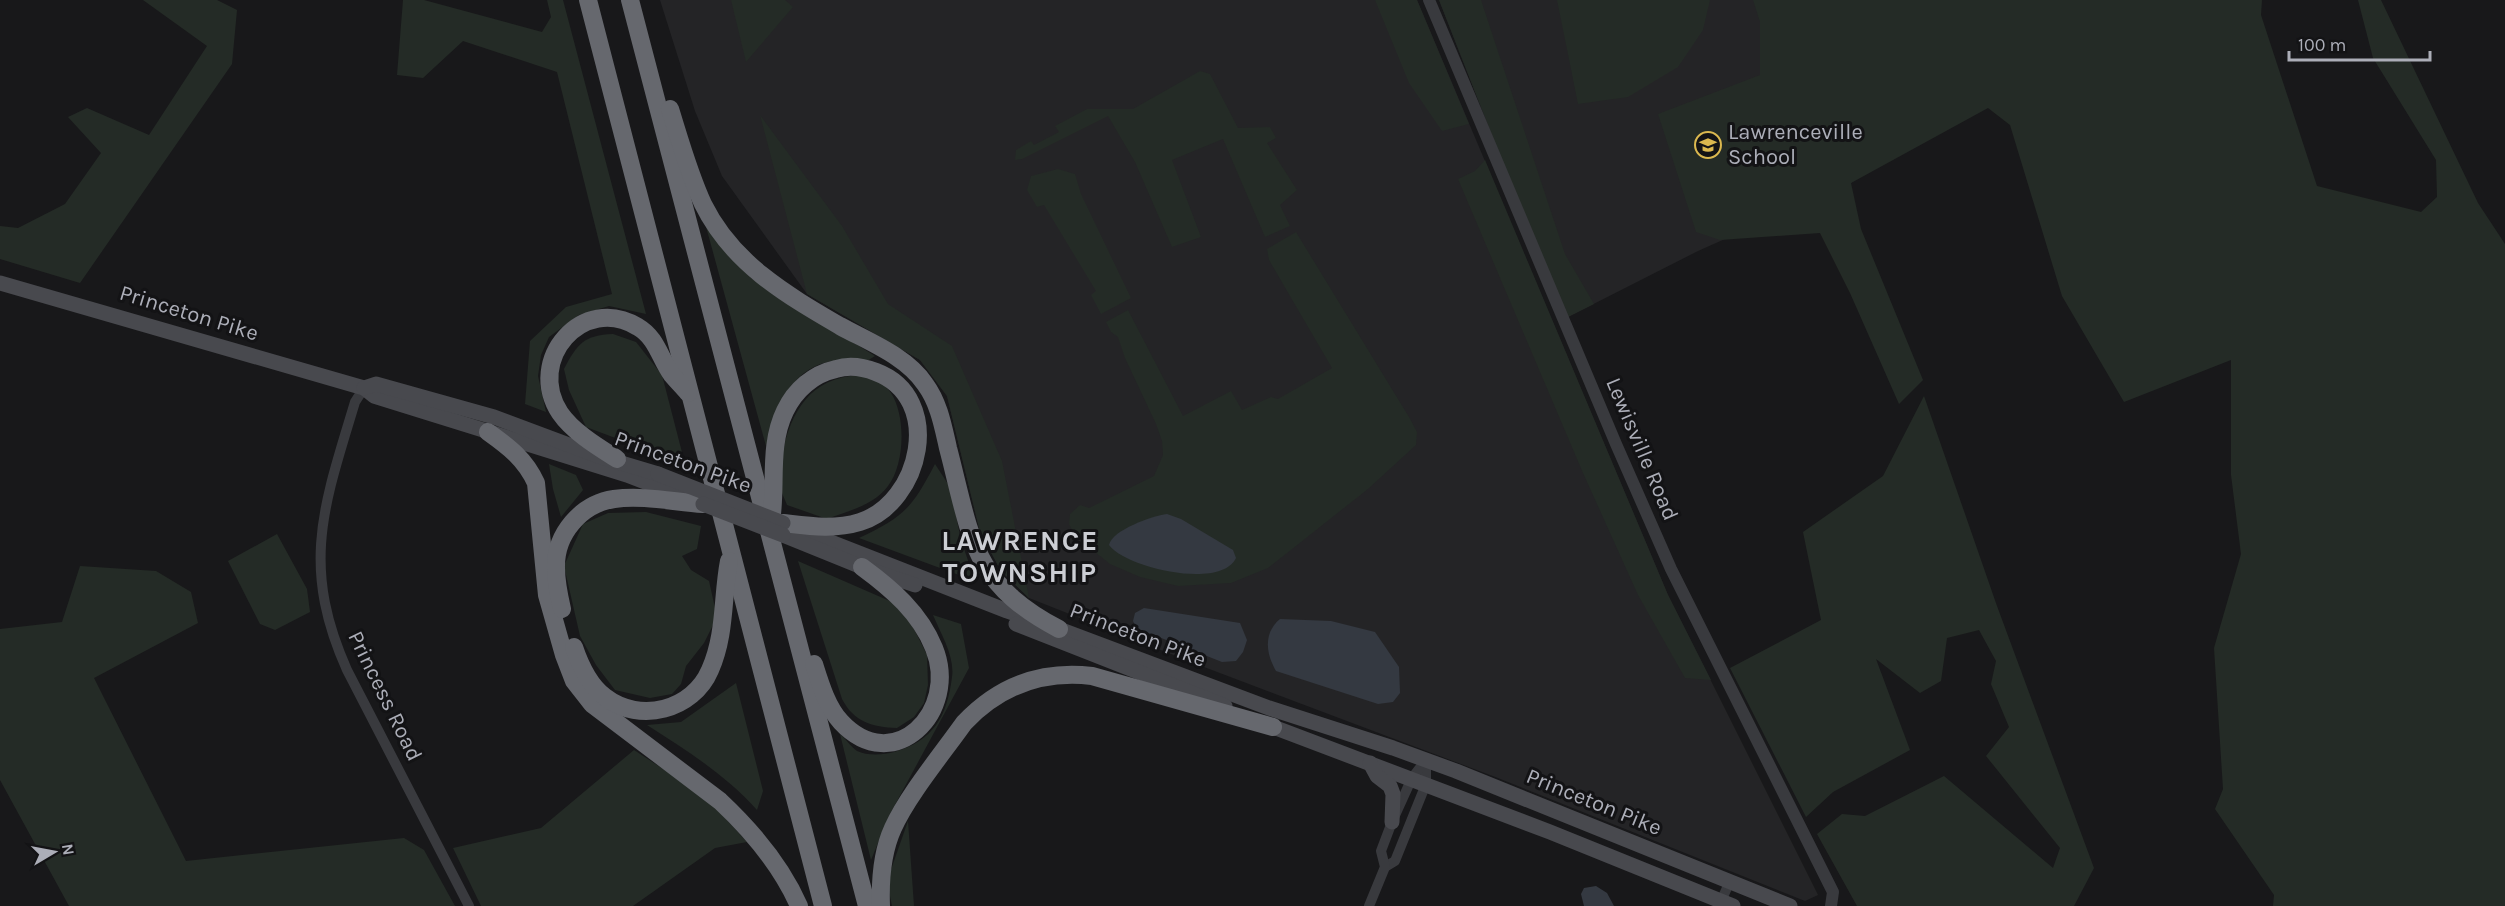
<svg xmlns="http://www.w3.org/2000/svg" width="2505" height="906" font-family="Karla,sans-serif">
<rect width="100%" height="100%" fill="#18181a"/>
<!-- built -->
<g fill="#242426">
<path d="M660 0H1417L1668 595 1818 895 1805 901 1498 778 1204 667 1029 598 1001 571 980 532 947 396 920 360 807 294 722 176 695 111Z"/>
<path d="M1439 0H2112L1851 183 1698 251 1564 319Z"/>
</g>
<!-- green -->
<g fill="#242b26">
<path d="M143 0H217L237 10 232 64 80 283 0 259V226L18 228 65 204 101 153 68 117 87 108 149 135 207 46Z"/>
<path d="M403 0H424L542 32 551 17 547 0H563L646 314 609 306 579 315 549 337 541 355 538 376 546 412 525 404 530 341 566 307 612 294 557 72 463 41 423 78 397 75Z"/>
<path d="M731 0H785L793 7 746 62Z"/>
<path d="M1375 0H1417L1469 124 1442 131 1409 83Z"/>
<path d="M1439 0H1481L1565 254 1594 304 1564 319Z"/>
<path d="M1557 0H1710L1703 30 1678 67 1628 97 1578 104Z"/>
<path d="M1753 0H2262L2261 15 2317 186 2421 212 2437 197 2436 160 2373 58 2358 0H2381L2478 203 2505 244V906H2273L2274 895 2215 809 2223 789 2214 648 2241 554 2231 475V360L2124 402 2062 296 2010 125 1988 108 1851 183 1861 229 1923 380 1899 404 1850 293 1820 233 1720 240 1696 232 1658 114 1760 75V22Z"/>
<path d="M1200 71 1210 74 1238 128 1270 127 1276 138 1267 143 1297 190 1280 205 1290 226 1265 237 1223 139 1172 160 1201 237 1172 247 1135 162 1108 116 1022 159 1015 160 1016 150 1031 141 1034 145 1059 132 1055 126 1087 109H1133Z"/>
<path d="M760 115 842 226 888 304 952 346 1002 461 1029 598 1001 571 980 532 947 396 920 360 807 294Z"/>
<path d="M1485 160 1668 595 1711 680 1685 678 1638 595 1583 473 1458 179 1475 171Z"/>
<path d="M1058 169 1075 174 1081 194 1131 298 1101 314 1091 295 1096 291 1044 205 1037 207 1027 190 1031 176Z"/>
<path d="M705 223 751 278 875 356 867 361C800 352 783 389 766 446Z"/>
<path d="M1296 232 1409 417 1417 432 1416 445 1368 489 1268 568 1231 583 1178 586 1140 577 1110 564 1075 536 1069 524 1070 514 1080 505 1089 508 1154 476 1163 455 1162 441 1156 424 1125 358 1118 337 1111 332 1106 322 1128 310 1183 416 1231 391 1242 410 1271 397 1278 399 1332 368 1269 260 1267 249Z"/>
<path d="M613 334 636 342 662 375 685 464 586 427 569 390 564 369C577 344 584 335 613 334Z"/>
<path d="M859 375C870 378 884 382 891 393 906 416 905 464 888 486 874 505 848 511 827 519L787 505C784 497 778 486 778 478 778 471 781 462 782 455 791 411 810 378 859 375Z"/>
<path d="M1924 396 1997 606 2094 868 2074 906H1857L1817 834 1842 814 1865 816 1944 776 2053 868 2060 848 1986 756 2009 727 1991 684 1996 661 1979 630 1947 638 1941 681 1920 693 1876 659 1910 750 1833 792 1806 817 1730 668 1821 620 1803 532 1883 476Z"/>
<path d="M549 464 576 475 583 490 561 517 553 489Z"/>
<path d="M935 464 950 487 961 540 975 581 859 538C904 517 912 508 935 464Z"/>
<path d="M646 512 701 526 697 549 682 556 691 570 709 581 717 617 704 643 686 666 681 684 672 694 650 698 615 690 596 665 580 636 564 566 583 524 608 513Z"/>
<path d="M277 534 307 589 310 612 275 630 260 624 228 561Z"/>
<path d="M798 561 892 602 912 625 927 655 928 685 924 703 914 717 897 728C872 727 854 722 842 699Z"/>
<path d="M80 566 156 571 191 592 198 623 94 678 186 861 404 838 424 850 455 906H69L0 780V629L62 622Z"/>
<path d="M933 615 961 624 969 668 890 814 871 860 840 734C846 739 851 747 857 751 867 756 884 755 894 752 933 741 947 717 952 677 955 657 941 634 933 615Z"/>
<path d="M736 683 763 791 757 810C726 775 686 750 647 725L681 722Z"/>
<path d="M634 750 677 778 717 809 747 842 715 848 633 906H481L453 848 541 828Z"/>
<path d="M908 821 914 906H892L887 881Z"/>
</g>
<!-- water -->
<g fill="#343941">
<path d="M1167 514 1181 519 1233 550 1236 558C1221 590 1126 568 1109 545 1112 530 1152 516 1167 514Z"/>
<path d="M1144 608 1240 623 1247 640 1243 652 1236 661 1222 662 1136 628 1133 621 1135 613Z"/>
<path d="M1280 619 1331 621 1375 632 1399 667 1400 693 1393 702 1378 704 1276 671C1266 654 1263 633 1280 619Z"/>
<path d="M1596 886 1607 893 1614 906H1584L1581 894 1584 888Z"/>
</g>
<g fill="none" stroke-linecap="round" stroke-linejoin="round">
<!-- minor -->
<g stroke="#393a3e" stroke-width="10">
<path d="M364 388 355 402C324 505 300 565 347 670L469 906"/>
<path d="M1385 867 1395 861 1426 784V760"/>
<path d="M1369 906 1385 867 1381 851 1392 822 1412 778 1426 760"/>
<path d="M1719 906 1730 881"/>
</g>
<!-- tertiary -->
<path stroke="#393a3e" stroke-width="12" d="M1429 0 1616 444 1671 569 1829 884 1833 892 1831 906"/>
<!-- secondary -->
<g stroke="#48494e" stroke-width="15">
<path d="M0 283 364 388 374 396 627 475 689 499"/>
<path d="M364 388 376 384 494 417 601 457 658 474"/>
<path d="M795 528 1007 611 1059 629 1269 708 1393 748 1456 771 1790 906"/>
<path d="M783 535 862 567 915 585"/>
<path d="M1016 624 1225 706"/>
<path d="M1263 723 1550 832 1733 906"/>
<path d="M1370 763 1377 776 1390 786 1393 794 1392 822"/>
</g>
<!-- motorway -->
<g stroke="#66686e" stroke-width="18">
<path d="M588 0 823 906"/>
<path d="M630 0 867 906"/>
<path d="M670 109C680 141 689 174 703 204 732 263 785 294 840 326 869 342 906 356 925 384 939 403 943 426 948 448 971 536 971 583 1059 629"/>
<path d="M488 432C509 447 525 459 536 483L547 595 564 655 574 681 592 704 720 801C752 831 781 865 799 906"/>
<path d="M617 459C598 447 573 432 560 413 525 360 583 293 638 327 657 338 660 359 672 375 677 381 683 387 688 393"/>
<path d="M770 528C778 490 767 448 785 411 795 390 813 374 836 369 849 365 863 367 876 372 945 398 921 503 860 522 834 530 809 526 783 523"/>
<path d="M562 609C559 596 556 581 556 568 555 534 581 504 614 499 643 495 674 502 703 504"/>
<path d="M574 647C580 665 589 685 605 697 640 724 693 710 710 670 726 634 722 597 729 561"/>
<path d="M814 664C820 683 827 707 841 722 893 778 960 712 934 648 920 613 892 589 862 567"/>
<path d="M881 906C880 880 882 852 893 828 908 795 942 754 964 723 999 686 1041 670 1092 676L1273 727"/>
</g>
<!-- secondary-bridge -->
<g stroke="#48494e" stroke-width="15">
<path d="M658 474 783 523"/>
<path d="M703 504 783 535"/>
</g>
</g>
<!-- icons -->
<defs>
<symbol id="school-ring" viewBox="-11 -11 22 22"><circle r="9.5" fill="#131315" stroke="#dbb84f" stroke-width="1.5"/><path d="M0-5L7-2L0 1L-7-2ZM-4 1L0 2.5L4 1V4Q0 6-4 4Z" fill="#dbb84f"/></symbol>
</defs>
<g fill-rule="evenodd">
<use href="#school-ring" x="1693" y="130" width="30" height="30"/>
</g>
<g text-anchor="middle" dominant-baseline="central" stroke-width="6" stroke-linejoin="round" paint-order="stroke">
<!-- poi labels -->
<g font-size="22" fill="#acaeb8" stroke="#131315" text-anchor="start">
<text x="1728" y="132">Lawrenceville<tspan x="1728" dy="25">School</tspan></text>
</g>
<!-- street labels -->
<g font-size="22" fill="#acaeb8" stroke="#131315">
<text transform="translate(189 313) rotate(17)">Princeton Pike</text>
<text transform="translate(1642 449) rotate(67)">Lewisville Road</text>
<text transform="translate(683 462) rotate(20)">Princeton Pike</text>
<text transform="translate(1138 635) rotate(21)">Princeton Pike</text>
<text transform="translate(385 696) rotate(64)">Princess Road</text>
<text transform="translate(1594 802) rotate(22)">Princeton Pike</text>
</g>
<!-- district labels -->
<g font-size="28" font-weight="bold" letter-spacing="1.5" fill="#ccced4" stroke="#131315">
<text x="1020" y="540">LAWRENCE<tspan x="1020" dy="32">TOWNSHIP</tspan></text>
</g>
</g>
<!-- north arrow -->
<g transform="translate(54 852) rotate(80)" stroke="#131315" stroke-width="4.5" paint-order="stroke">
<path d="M0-4.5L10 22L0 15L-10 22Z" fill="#acaeb8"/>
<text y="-9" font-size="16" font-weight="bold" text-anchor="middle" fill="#acaeb8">N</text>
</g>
<!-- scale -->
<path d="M2289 51v9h141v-9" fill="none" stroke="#acaeb8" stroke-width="3"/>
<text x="2298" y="51" font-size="18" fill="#acaeb8" stroke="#131315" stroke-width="4.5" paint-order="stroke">100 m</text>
</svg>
